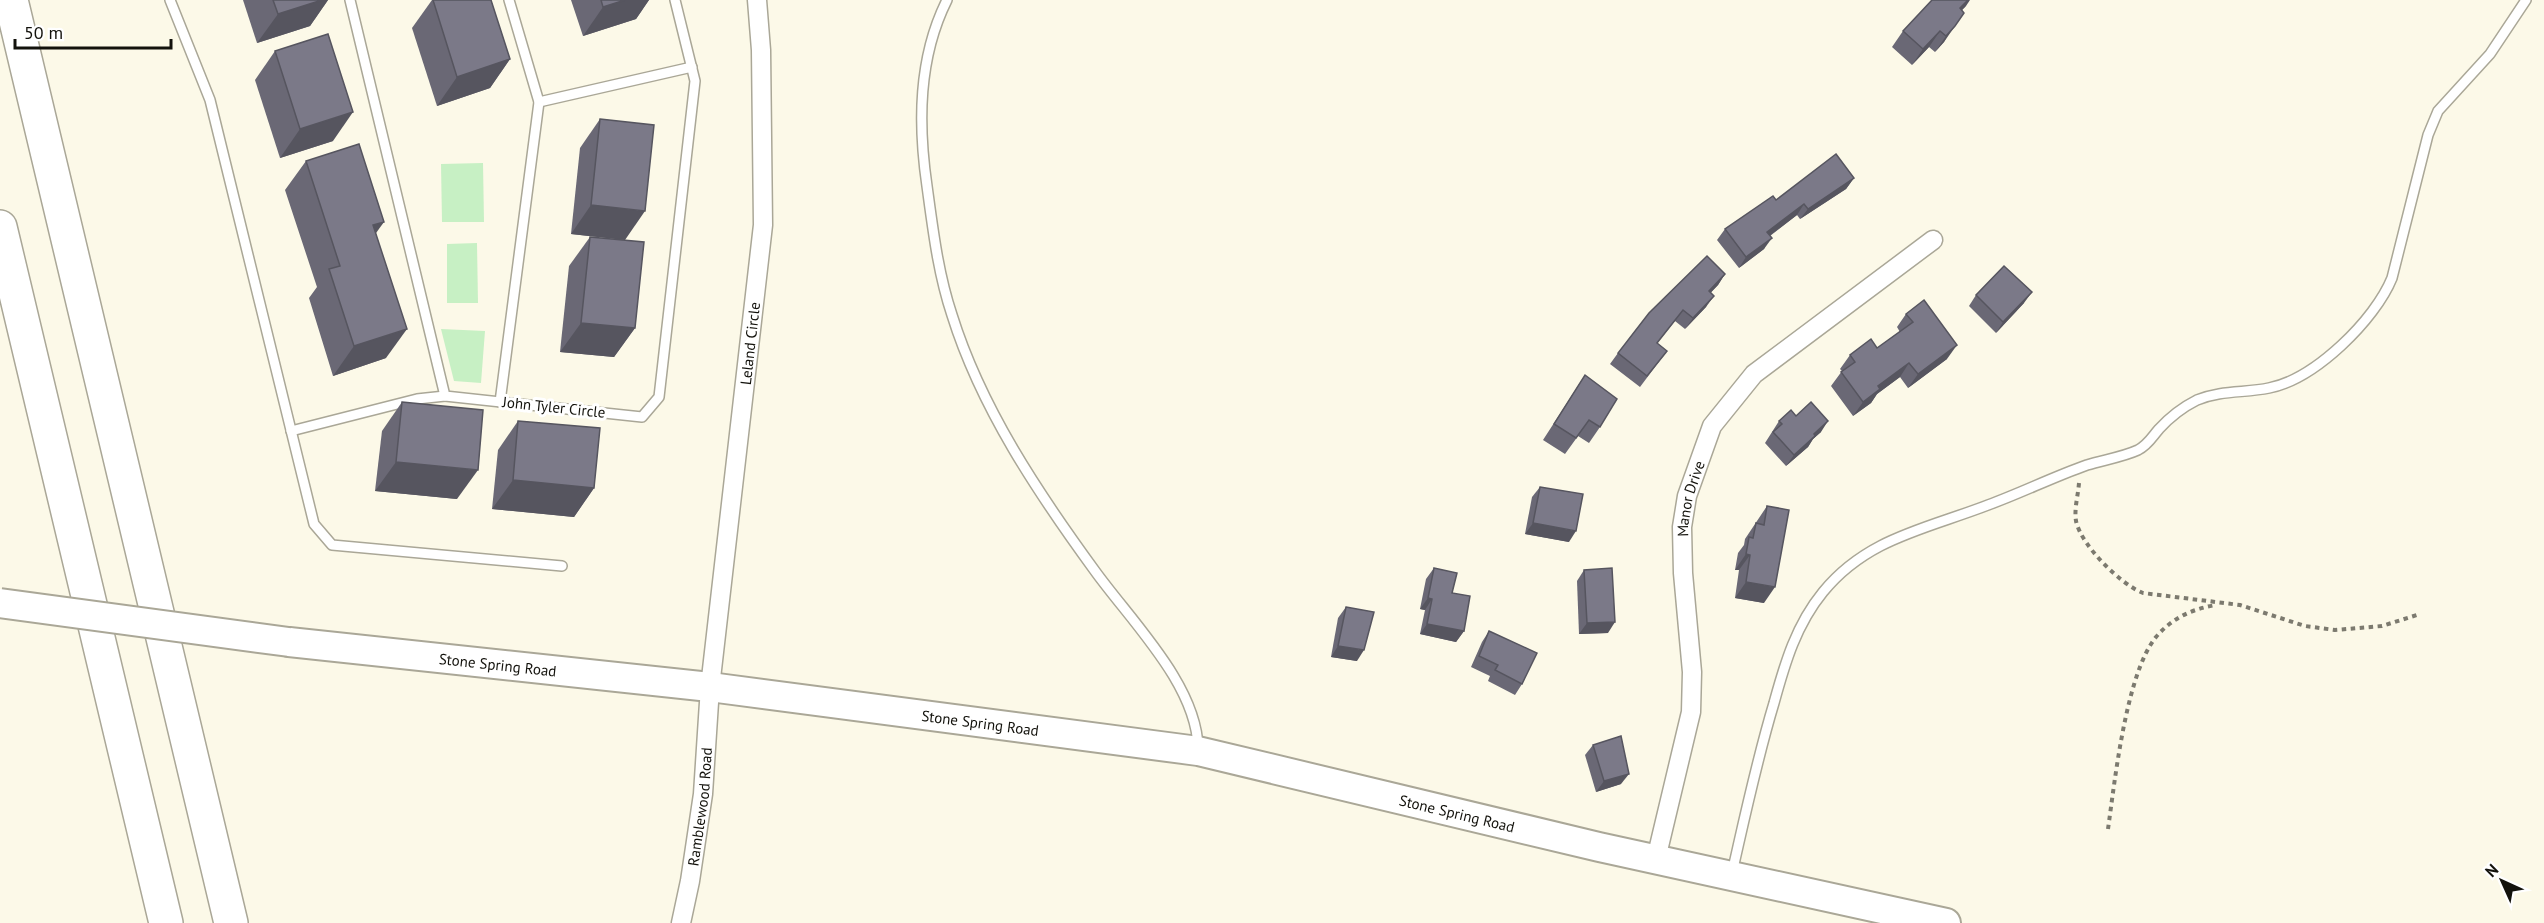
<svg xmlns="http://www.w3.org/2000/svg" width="2544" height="923" font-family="'PT Sans',sans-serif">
<rect width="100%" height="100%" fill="#fcf9e8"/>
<!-- green -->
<g fill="#c7f0c4">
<path d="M483 163 484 222H442L441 164Z"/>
<path d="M477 243 478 303H447V244Z"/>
<path d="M441 329 485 331 481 383 454 381Z"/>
</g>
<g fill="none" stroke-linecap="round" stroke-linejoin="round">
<defs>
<g id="service">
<path d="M170 0 210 100 314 524 332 545 562 566"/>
<path d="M350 0 445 396 642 417 659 397 695 81 675 0"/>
<path d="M947 0C918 58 918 124 927 186 933 230 938 273 952 315 981 408 1038 493 1095 571 1131 621 1197 685 1198 748"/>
<path d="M539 102 692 67"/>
<path d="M500 402 539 102 509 0"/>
<path d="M291 431 417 399 445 396"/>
<path d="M1732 873C1745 816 1757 759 1774 703 1785 663 1796 625 1823 592 1867 538 1926 529 1988 505 2021 493 2053 477 2087 465 2103 460 2123 457 2138 450 2148 445 2152 437 2159 429 2170 417 2183 407 2197 400 2221 390 2245 393 2269 388 2315 379 2375 320 2392 278L2428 135 2438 111 2490 54 2526 0"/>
</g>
<g id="minor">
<path id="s1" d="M1656 859 1691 712 1692 672 1683 573 1682 527 1687 496 1712 426 1754 374 1933 240"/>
<path id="s2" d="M681 923 690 881 703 794 710 687 763 225 761 50 757 0"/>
</g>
<g id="primary">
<path id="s3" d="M289 642 710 687 1198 751 1599 847 1946 923"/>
</g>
<g id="motorway">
<path d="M11 0 231 923"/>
<path d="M0 227 166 923"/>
</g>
</defs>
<!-- service casing -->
<use href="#service" stroke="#aaa797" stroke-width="12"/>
<!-- minor casing -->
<use href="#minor" stroke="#aaa797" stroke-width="21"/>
<!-- primary casing -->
<use href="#primary" stroke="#aaa797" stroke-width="32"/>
<!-- motorway casing -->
<use href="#motorway" stroke="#aaa797" stroke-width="36"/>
<!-- path -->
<g stroke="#7c7a6f" stroke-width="4" stroke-dasharray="4.5 4.5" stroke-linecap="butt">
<path d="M2079 483C2078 496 2074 509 2076 521 2081 545 2120 584 2143 593L2240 605 2305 626 2335 630 2382 626 2417 615"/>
<path d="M2108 829C2115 780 2126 674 2156 637 2172 618 2192 609 2216 605"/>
</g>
<!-- service -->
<use href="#service" stroke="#fff" stroke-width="9"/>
<!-- minor -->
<use href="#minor" stroke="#fff" stroke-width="18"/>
<!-- primary -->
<use href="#primary" stroke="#fff" stroke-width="28"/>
<!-- motorway -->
<use href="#motorway" stroke="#fff" stroke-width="33"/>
<defs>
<path id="primary-bridge" d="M0 603 289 642"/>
</defs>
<!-- primary-bridge casing -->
<use href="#primary-bridge" stroke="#aaa797" stroke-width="32" stroke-linecap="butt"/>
<!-- primary-bridge -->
<use href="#primary-bridge" stroke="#fff" stroke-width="28"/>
</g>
<!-- wall -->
<g fill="#6a6875">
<path d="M243 0H328L310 26 257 43Z"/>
<path d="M432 0H491L510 59 490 88 437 106 412 28Z"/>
<path d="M571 0H649L636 19 583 36Z"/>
<path d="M1966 6 1962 10 1944 42 1935 52 1929 47 1912 65 1892 47 1903 31Z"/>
<path d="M275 51 333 141 280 158 255 80Z"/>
<path d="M600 119 625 240 571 234 580 148Z"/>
<path d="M306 161 376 233 386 358 333 376 309 298 317 287 285 190Z"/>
<path d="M1854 178 1846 189 1800 219 1797 215 1770 236 1764 249 1739 268 1717 240 1725 229 1776 200Z"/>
<path d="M590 237 635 328 614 357 560 352 569 266Z"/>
<path d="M1725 274 1718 285 1711 292 1706 307 1685 329 1675 321 1657 343 1667 351 1640 387 1610 364 1618 353Z"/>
<path d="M1976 295 2024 303 1996 333 1969 306Z"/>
<path d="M1906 314 1947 359 1908 388 1900 377 1877 394 1871 403 1853 416 1831 386 1842 371 1840 369 1850 355 1877 348 1900 332 1897 327Z"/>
<path d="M1585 375 1600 427 1589 443 1578 436 1565 454 1543 440Z"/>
<path d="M402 402 457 499 375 491 382 431Z"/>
<path d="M1796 416 1821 432 1813 439 1808 447 1786 466 1765 443 1779 421Z"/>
<path d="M518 421 594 488 574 517 492 509 498 450Z"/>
<path d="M1540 487 1569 542 1525 534 1532 497Z"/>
<path d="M1767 506 1764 603 1735 598 1739 570H1735L1738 553 1744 545 1745 539Z"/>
<path d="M1434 568 1452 593 1464 631 1456 642 1420 634 1425 610 1420 609 1426 579Z"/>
<path d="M1584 570 1608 633 1579 634 1577 581Z"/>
<path d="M1346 607 1357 661 1331 657 1338 618Z"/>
<path d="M1489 631 1522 684 1515 695 1488 681 1490 676 1471 667 1482 642Z"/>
<path d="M1593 745 1621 784 1596 792 1585 755Z"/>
</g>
<!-- shaded-wall -->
<g fill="#56555f">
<path d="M322 0H328L310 26 257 43 278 14Z"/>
<path d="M625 0H649L636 19 583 36 603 7Z"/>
<path d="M1968 0H1970L1966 6 1948 24 1960 8Z"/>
<path d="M1955 26 1944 42 1935 52 1946 36Z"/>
<path d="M1940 31 1929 47 1912 65 1923 49Z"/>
<path d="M510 59 490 88 437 106 457 77Z"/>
<path d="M353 112 333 141 280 158 300 129Z"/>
<path d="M1854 178 1846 189 1800 219 1808 209Z"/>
<path d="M1804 204 1797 215 1760 243 1767 232Z"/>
<path d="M591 205 645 211 625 240 571 234Z"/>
<path d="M384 222 363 251 373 225Z"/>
<path d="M1772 238 1764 249 1739 268 1746 257Z"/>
<path d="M1725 274 1718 285 1702 302 1709 291Z"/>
<path d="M2032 292 2024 303 1996 333 2003 322Z"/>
<path d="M1714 296 1706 307 1685 329 1693 318Z"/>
<path d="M581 323 635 328 614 357 560 352Z"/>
<path d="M407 329 386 358 333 376 354 346Z"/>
<path d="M1957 345 1947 359 1908 388 1918 374Z"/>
<path d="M1909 363 1900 377 1877 394 1871 403 1853 416 1863 402 1878 386Z"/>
<path d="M1828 421 1821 432 1813 439 1808 447 1786 466 1794 455 1814 434Z"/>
<path d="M396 462 478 470 457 499 375 491Z"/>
<path d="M513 480 594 488 574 517 492 509Z"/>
<path d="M1533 523 1576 531 1569 542 1525 534Z"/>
<path d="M1746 554 1750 555 1739 570H1735Z"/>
<path d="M1746 582 1775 587 1764 603 1735 598Z"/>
<path d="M1428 598 1432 599 1425 610 1420 609Z"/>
<path d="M1615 622 1608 633 1579 634 1587 623Z"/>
<path d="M1427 624 1464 631 1456 642 1420 634Z"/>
<path d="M1338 646 1364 650 1357 661 1331 657Z"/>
<path d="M1629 774 1621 784 1596 792 1604 781Z"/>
</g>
<!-- building -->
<g fill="#7b7988" stroke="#56555f" stroke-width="1.5">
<path d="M273 0H322L278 14Z"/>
<path d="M433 0H491L510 59 457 77Z"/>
<path d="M601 0H625L603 7Z"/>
<path d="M1932 0H1968L1960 8 1964 13 1955 26 1946 36 1940 31 1923 49 1903 31Z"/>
<path d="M328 34 353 112 300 129 275 51Z"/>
<path d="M600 119 654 125 645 211 591 205Z"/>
<path d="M359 144 384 222 373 225 407 329 354 346 329 269 340 266 306 161Z"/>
<path d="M1836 154 1854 178 1808 209 1804 204 1767 232 1772 238 1746 257 1725 229 1773 196 1776 200Z"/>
<path d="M590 237 644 242 635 328 581 323Z"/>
<path d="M1707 256 1725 274 1709 291 1714 296 1693 318 1683 310 1657 343 1667 351 1647 376 1618 353 1649 313Z"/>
<path d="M2004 266 2032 292 2003 322 1976 295Z"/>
<path d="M1924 300 1957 345 1918 374 1909 363 1878 386 1880 389 1863 402 1841 372 1855 362 1850 355 1871 339 1877 348 1913 322 1906 314Z"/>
<path d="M1585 375 1617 399 1600 427 1589 420 1576 438 1554 424Z"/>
<path d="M402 402 483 410 478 470 396 462Z"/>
<path d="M1811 402 1828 421 1814 434 1815 436 1794 455 1773 432 1782 424 1779 421 1791 410 1796 416Z"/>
<path d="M518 421 600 428 594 488 513 480Z"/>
<path d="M1540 487 1583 494 1576 531 1533 523Z"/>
<path d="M1767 506 1789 510 1775 587 1746 582 1750 555 1746 554 1749 537 1753 538 1756 523 1764 525Z"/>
<path d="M1434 568 1457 573 1452 593 1470 596 1464 631 1427 624 1432 599 1428 598Z"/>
<path d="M1612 568 1615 622 1587 623 1584 570Z"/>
<path d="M1346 607 1374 612 1364 650 1338 646Z"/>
<path d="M1489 631 1537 653 1522 684 1495 670 1498 665 1479 656Z"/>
<path d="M1621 736 1629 774 1604 781 1593 745Z"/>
</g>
<g text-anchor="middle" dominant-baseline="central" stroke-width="6" stroke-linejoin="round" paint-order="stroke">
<!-- street labels -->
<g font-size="15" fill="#13120c" stroke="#fff">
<text stroke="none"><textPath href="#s2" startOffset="584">Leland Circle</textPath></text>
<text transform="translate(554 407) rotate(6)">John Tyler Circle</text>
<text stroke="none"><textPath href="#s1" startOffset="366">Manor Drive</textPath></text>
<text stroke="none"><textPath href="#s3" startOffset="210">Stone Spring Road</textPath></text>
<text stroke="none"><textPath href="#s3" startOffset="696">Stone Spring Road</textPath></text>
<text stroke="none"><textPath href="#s2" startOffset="118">Ramblewood Road</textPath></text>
<text stroke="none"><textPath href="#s3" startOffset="1182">Stone Spring Road</textPath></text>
</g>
</g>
<!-- north arrow -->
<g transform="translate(2502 881) rotate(315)" stroke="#ffffff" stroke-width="4.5" paint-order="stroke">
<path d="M0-4.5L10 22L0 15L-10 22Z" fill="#13120c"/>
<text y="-9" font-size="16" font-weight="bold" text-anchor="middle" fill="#13120c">N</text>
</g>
<!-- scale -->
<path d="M15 39v9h156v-9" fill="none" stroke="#13120c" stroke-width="3"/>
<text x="24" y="39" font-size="18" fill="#13120c" stroke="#ffffff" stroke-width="4.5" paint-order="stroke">50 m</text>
</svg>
